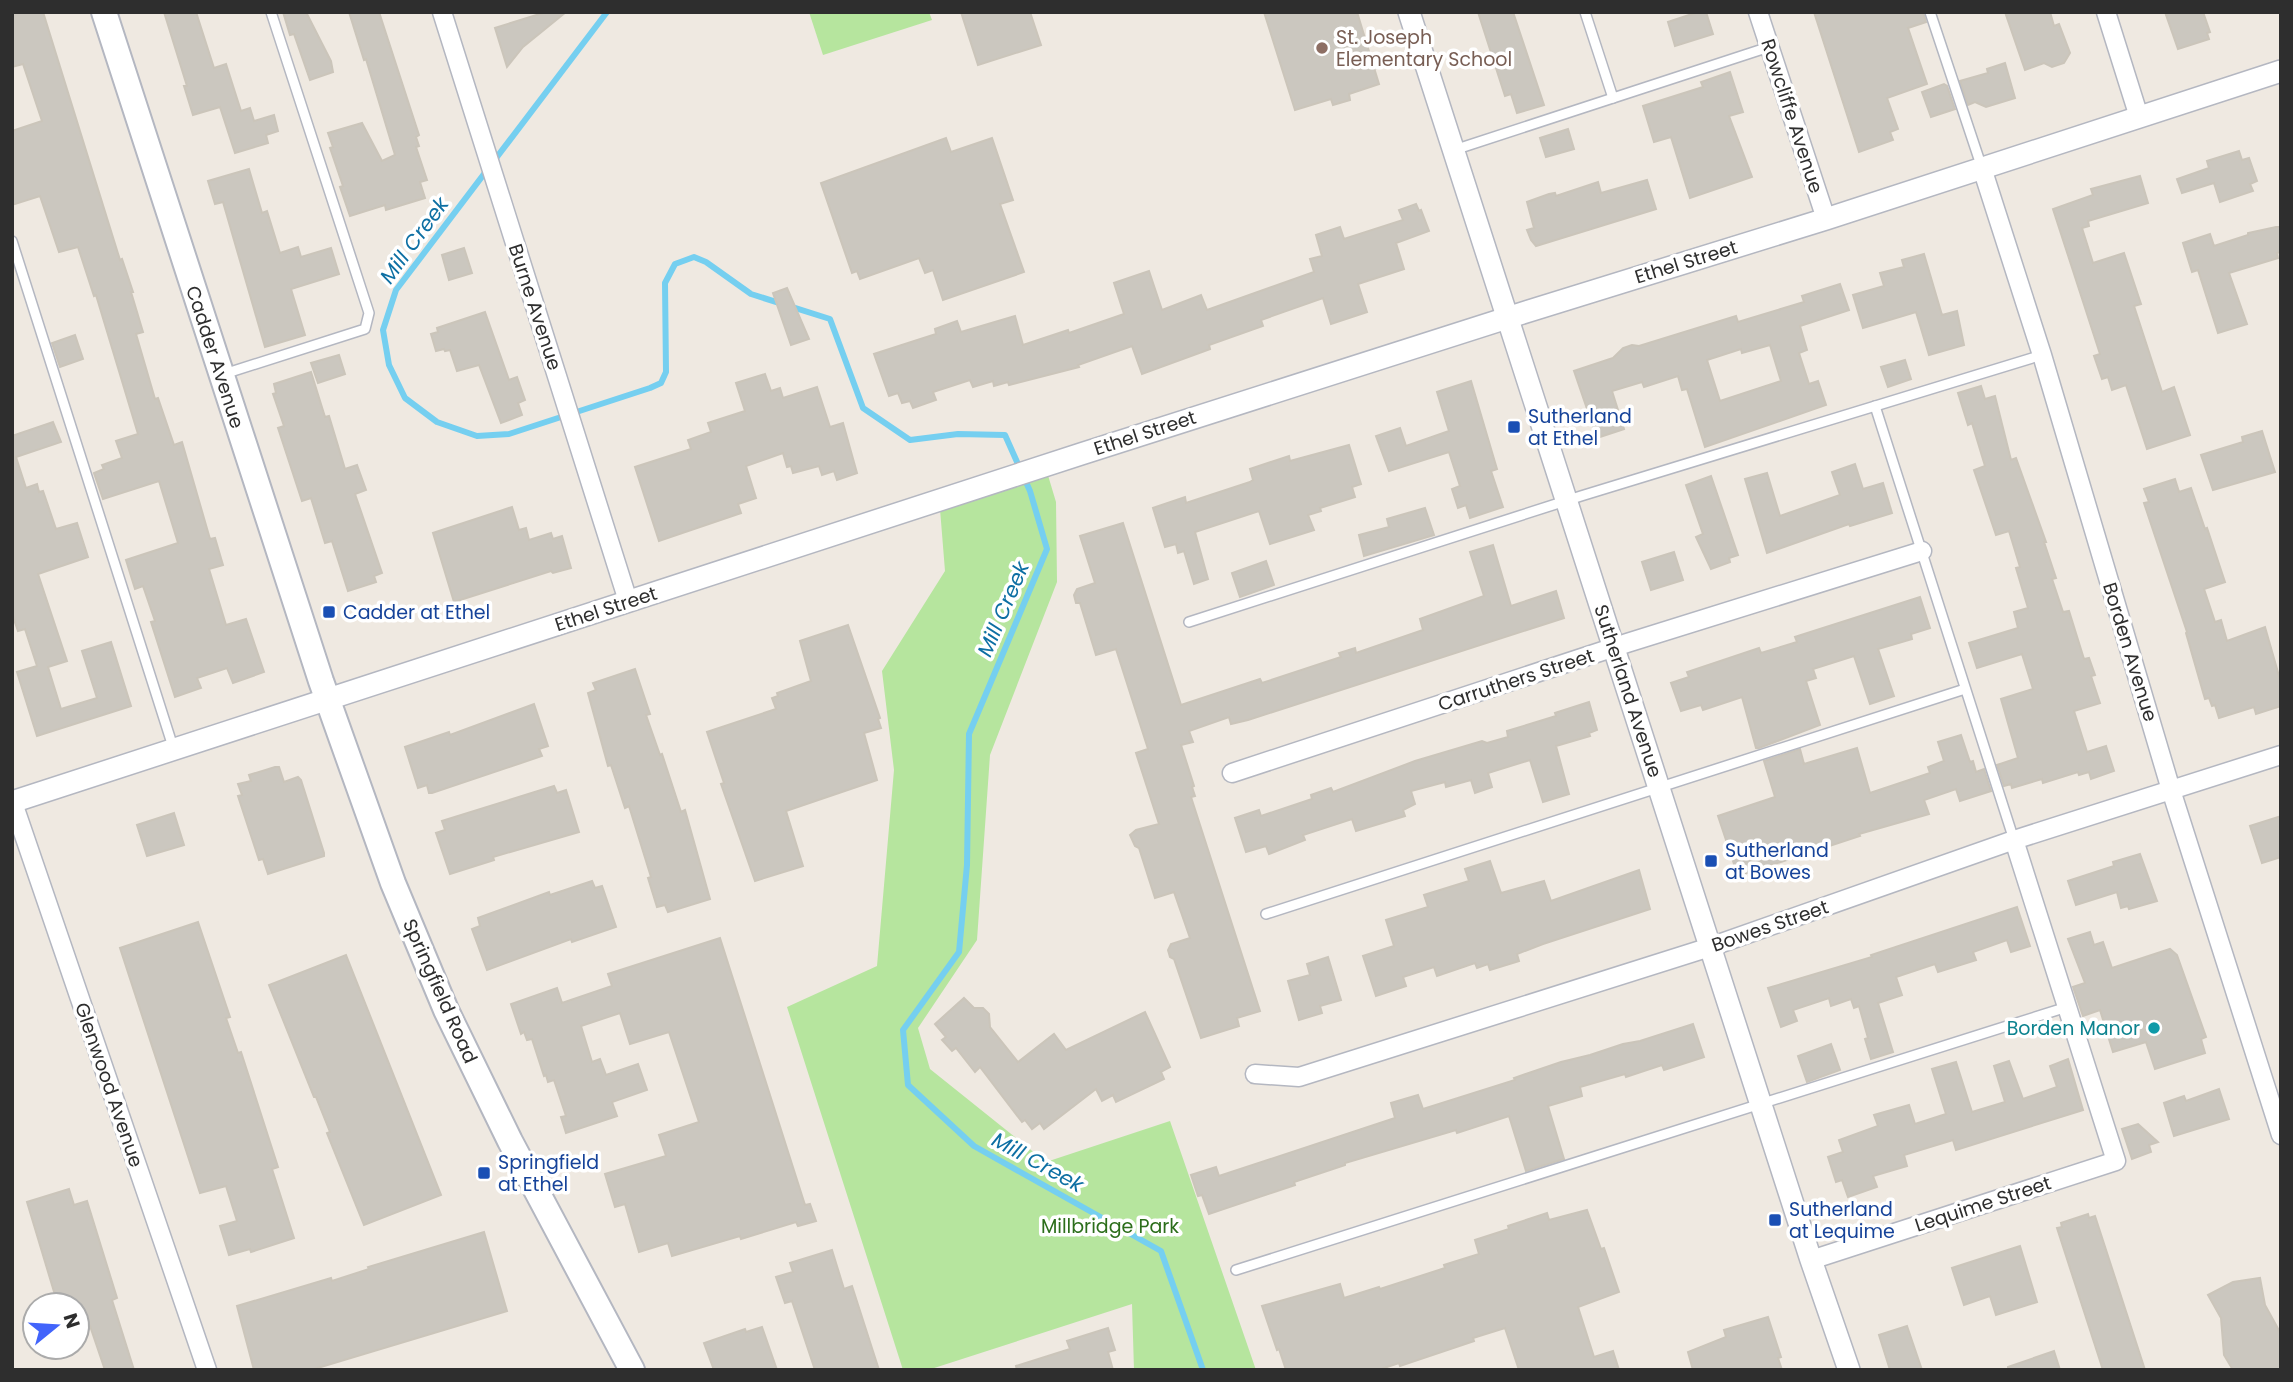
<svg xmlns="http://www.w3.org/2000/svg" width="2293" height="1382" font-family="Poppins,sans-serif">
<rect width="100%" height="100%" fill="#efe9e1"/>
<!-- green -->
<g fill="#b6e59e">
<path d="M809 12H929L932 20 823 55Z"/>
<path d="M1047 472 1056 502 1057 582 990 755 977 940 918 1028 930 1069 1046 1162 1170 1121 1256 1370H1134L1132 1304 928 1370H903L787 1007 877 966 894 770 882 671 945 571 940 509Z"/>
</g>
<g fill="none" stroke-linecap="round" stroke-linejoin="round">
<!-- stream -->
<path stroke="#75cff0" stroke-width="6" d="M607 12 396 290 383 330 389 365 405 398 437 422 477 436 509 434 650 388 661 383 666 372 665 283 675 264 694 257 706 262 751 294 830 319 863 408 910 440 958 434 1005 435 1030 491 1047 549 969 734 967 865 959 952 903 1030 908 1085 974 1146 1161 1251 1203 1370"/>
</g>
<!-- building -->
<g fill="#cbc7bf" stroke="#cbc5ba" stroke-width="2" fill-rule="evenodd">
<path d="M12 12H43L120 260 122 259 133 292H131L143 332 136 334 155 399 158 398 174 445 182 442 210 539 215 538 223 565 209 569 226 625 246 619 264 672 233 683 227 668 197 678 201 688 175 697 151 622 155 621 143 586 135 589 126 560 178 543 159 481 103 499 94 473 104 469 102 465 122 458 116 441 138 434 96 295 94 296 78 247 59 252 40 196 12 205V131L42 121 23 64 12 67Z"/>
<path d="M164 12H196L214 68 226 64 241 111 250 108 254 121 274 115 278 131 266 135 268 143 235 153 220 107 193 115 184 86H187Z"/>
<path d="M283 12H306L331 61 333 72 310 80 294 34 290 35Z"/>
<path d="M349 12H379L419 135 416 137 419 146 416 147 427 180 420 182 425 198 386 210 385 205 350 216 340 187 343 186 330 148 333 147 328 133 362 123 382 161 395 155 366 59 364 60Z"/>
<path d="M546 12H566L523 47 507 67 495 28Z"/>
<path d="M961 12H1030L1041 45 978 65Z"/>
<path d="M1264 12H1357L1379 84 1349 94 1350 100 1333 105 1331 99 1295 110Z"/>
<path d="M1478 12H1513L1544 105 1517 113 1511 94 1505 96Z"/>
<path d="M1698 12H1706L1713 34 1675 46 1668 22Z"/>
<path d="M1814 12H1923L1926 22 1908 28 1927 84 1887 98 1898 129 1890 132 1893 140 1859 152Z"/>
<path d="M2005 12H2050L2054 26 2059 24 2070 53 2064 63 2052 67 2044 63 2025 70Z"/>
<path d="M2165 12H2203L2210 32 2207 33 2209 39 2178 49Z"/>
<path d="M2005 63 2015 98 1986 107 1975 102 1968 105 1960 81 1988 73 1987 69Z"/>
<path d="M1730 72 1743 112 1729 116 1752 177 1690 198 1671 137 1654 142 1643 106 1703 87 1701 82Z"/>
<path d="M1944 84 1947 86 1955 109 1931 117 1922 92Z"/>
<path d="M1568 129 1574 149 1546 157 1540 138Z"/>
<path d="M946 138 951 152 992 138 1013 200 1000 204 1024 272 943 300 933 270 925 273 919 258 860 279 857 271 852 273 821 183Z"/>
<path d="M2239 151 2242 160 2249 158 2257 181 2250 184 2253 191 2220 202 2214 183 2182 193 2177 179 2209 168 2207 161Z"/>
<path d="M249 169 262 213 267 211 280 253 298 247 301 257 331 248 339 274 291 289 305 335 265 347 223 202 215 204 208 181Z"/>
<path d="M2140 176 2148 203 2088 221 2089 226 2082 228 2093 263 2124 253 2141 304 2134 306 2162 392 2174 387 2190 435 2147 449 2126 385 2112 390 2108 377 2102 379 2094 356 2100 354 2053 209 2093 195 2091 189Z"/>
<path d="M1647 180 1656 209 1536 246 1531 240 1527 230 1534 228 1527 202 1549 194 1555 193 1556 196 1598 182 1601 193Z"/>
<path d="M1416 204 1419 211 1421 210 1429 231 1396 243 1404 269 1358 284 1367 312 1331 324 1323 298 1261 320 1263 326 1209 345 1210 349 1142 374 1132 346 1078 365 1079 367 1009 385 1008 382 994 386 993 381 973 387 970 380 933 392 936 400 913 408 910 401 902 403 898 393 889 396 874 354 936 334 935 329 957 321 961 332 1015 316 1023 345 1068 330 1069 333 1124 314 1114 283 1149 271 1162 310 1201 295 1207 310 1314 272 1310 259 1322 256 1316 235 1340 227 1344 239 1403 220 1399 210Z"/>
<path d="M2276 227H2281V252L2277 253 2278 258 2229 273 2247 324 2218 333 2198 270 2192 272 2183 243 2210 234 2214 246 2248 235V233Z"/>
<path d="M464 248 472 273 449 280 442 255Z"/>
<path d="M1924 254 1942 315 1957 311 1964 345 1929 355 1916 312 1863 328 1853 295 1884 286 1880 273 1904 267 1902 260Z"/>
<path d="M1840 284 1849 310 1800 326 1807 350 1799 353 1809 384 1818 381 1826 405 1705 447 1687 389 1682 390 1678 376 1644 387 1642 382 1612 391 1624 429 1597 438 1574 371 1613 358 1623 348 1632 345 1639 346 1736 316 1738 322 1804 302 1802 296ZM1770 345 1781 381 1720 401 1707 360 1741 349 1742 353Z"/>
<path d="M787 288 809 339 791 345 773 293Z"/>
<path d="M485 312 509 380 517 377 525 400 518 403 522 415 501 423 479 365 457 371 450 350 445 351 444 349 436 351 431 334 438 332 437 328Z"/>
<path d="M75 335 83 359 60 367 52 343Z"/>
<path d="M339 355 345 374 318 383 311 363Z"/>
<path d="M1905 360 1911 379 1888 387 1881 367Z"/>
<path d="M311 372 325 417 329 416 345 469 357 465 366 490 355 494 382 573 374 576 376 582 348 591 332 541 325 543 311 498 302 501 278 428 284 426 273 394 276 393 274 384Z"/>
<path d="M765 374 771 391 780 388 783 398 817 387 830 427 843 423 857 473 837 480 834 471 822 475 819 466 793 473 791 466 787 467 783 453 746 466 756 498 738 504 741 513 659 541 635 467 691 449 688 440 711 432 708 423 745 411 736 383Z"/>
<path d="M1471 381 1497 469 1491 471 1503 507 1470 518 1466 505 1458 508 1452 489 1460 486 1449 452 1389 471 1376 436 1400 428 1406 446 1449 431 1437 392Z"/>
<path d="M1981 386 1985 399 1995 396 2011 460 2016 458 2046 542H2044L2056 578 2052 579 2063 612 2069 611 2084 659 2089 658 2095 675 2091 676 2100 703 2074 711 2087 752 2106 746 2114 771 2091 779 2089 772 2079 775 2078 772 2043 783 2042 779 2012 788 2011 784 2004 786 1997 765 2018 758 2001 699 2033 689 2022 654 1977 668 1969 643 2018 628 2014 612 2028 608 2016 568 2020 567 2009 531 1996 535 1974 470 1985 466 1972 423 1968 425 1958 393Z"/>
<path d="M53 422 61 442 16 457 26 488 37 484 39 492 43 491 56 529 77 523 88 557 38 574 67 661 48 667 61 709 97 698 82 651 111 642 131 706 37 736 17 672 37 666 25 629 18 631 12 614V436Z"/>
<path d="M2262 431 2275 472 2213 490 2201 455 2243 442 2242 437Z"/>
<path d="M1349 445 1361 484 1352 487 1355 497 1320 508 1321 511 1308 515 1314 530 1270 544 1259 511 1195 532 1208 579 1194 584 1184 551 1178 553 1176 544 1165 547 1153 508 1185 497 1186 503 1250 482 1253 480 1250 469 1289 456 1290 461Z"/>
<path d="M1855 464 1863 489 1883 483 1892 513 1850 526 1849 524 1767 553 1745 479 1767 473 1780 516 1840 495 1832 472Z"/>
<path d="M1711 476 1738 555 1729 558 1730 562 1711 569 1696 537 1703 534 1686 485Z"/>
<path d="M2175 479 2179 492 2191 488 2205 529 2207 528 2225 582 2204 589 2215 622 2221 620 2227 641 2265 627 2281 683V706L2256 714 2254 707 2219 718 2215 705 2212 706 2209 698 2205 699 2186 633 2187 632 2144 503 2149 502 2144 489Z"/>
<path d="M512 507 519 530 526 528 529 540 551 533 553 539 562 536 571 568 553 573 551 571 454 602 433 533Z"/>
<path d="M1425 508 1434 535 1364 556 1359 535 1389 527 1387 519Z"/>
<path d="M1123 523 1181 705 1260 679 1262 683 1341 657 1339 653 1355 648 1356 653 1423 630 1420 619 1484 596 1470 552 1493 545 1511 606 1556 591 1564 618 1248 720 1231 724 1229 717 1189 731 1193 742 1181 745 1194 786 1192 787 1195 796 1191 797 1260 1011 1237 1018 1239 1026 1201 1038 1174 959 1170 957 1168 950 1171 944 1190 938 1174 892 1155 898 1139 848 1135 846 1130 835 1136 830 1159 824 1136 753 1148 749 1116 649 1096 655 1080 603H1076L1074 595 1077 589 1095 583 1080 536Z"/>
<path d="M1674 552 1683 580 1651 590 1642 562Z"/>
<path d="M1266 561 1274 585 1240 597 1232 573Z"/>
<path d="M1920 597 1930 628 1911 634 1912 639 1878 649 1894 696 1870 704 1854 656 1813 669 1816 678 1806 681 1820 725 1759 748H1756L1742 697 1703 710 1701 705 1681 711 1671 683 1689 677 1687 672 1759 648 1761 653 1797 642 1795 637Z"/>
<path d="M848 625 880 718 878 719 881 728 864 733 877 780 786 811 803 866 755 881 721 784 724 783 707 732 776 709 772 698 778 696 777 693 811 681 800 641Z"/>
<path d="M635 669 650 714 646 715 660 755 662 754 681 812 685 810 710 899 668 912 665 905 657 907 648 878 651 877 629 806 625 808 611 765 608 766 588 693 596 690 593 683Z"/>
<path d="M1589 702 1597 730 1589 733 1590 736 1556 746 1569 794 1543 802 1530 760 1488 773 1492 787 1475 793 1471 780 1446 787 1445 782 1411 791 1415 804 1403 810 1405 816 1356 831 1352 819 1303 835 1305 840 1269 854 1266 846 1246 852 1235 818 1259 810 1261 816 1312 799 1311 795 1331 788 1333 792 1415 761 1482 741 1487 743 1508 737 1507 731 1556 716 1555 713Z"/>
<path d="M534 704 548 746 539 749 542 756 432 793H429L427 785 418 788 405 747 449 732 450 735Z"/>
<path d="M1961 735 1970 762 1973 761 1976 772 1984 769 1991 791 1960 801 1956 789 1924 800 1929 814 1859 834 1860 836 1738 876 1718 816 1775 797 1764 761 1800 749 1804 764 1857 748 1870 793 1930 773 1928 767 1944 761 1938 742Z"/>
<path d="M275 767H279L284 782 298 777 301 780 324 853V856L268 874 263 859 259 860 238 796 242 795 238 784 251 781 249 775Z"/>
<path d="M554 786 557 793 566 790 579 832 493 857 494 860 450 874 436 833 445 830 442 821Z"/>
<path d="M174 813 184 845 147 856 137 825Z"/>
<path d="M2281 816V857L2262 863 2250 826Z"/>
<path d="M2140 854 2157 901 2129 909 2128 906 2121 908 2117 892 2076 905 2068 881 2114 866 2113 862Z"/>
<path d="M1490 861 1501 893 1544 881 1551 901 1639 870 1650 909 1543 944 1517 954 1519 961 1490 970 1488 964 1477 968 1475 963 1437 976 1434 967 1403 977 1406 986 1376 996 1363 956 1394 946 1386 920 1428 907 1424 895 1469 881 1465 869Z"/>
<path d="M592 881 595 888 602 886 616 927 572 942 571 939 487 970 472 929 480 926 478 918 549 892 550 895Z"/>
<path d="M2017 907 2030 946 2011 952 2007 940 1973 952 1976 960 1938 972 1935 964 1896 977 1902 995 1878 1003 1893 1052 1871 1059 1865 1039 1868 1038 1859 1006 1854 1008 1851 999 1831 1006 1829 998 1793 1010 1797 1021 1781 1027 1768 988 1872 957 1871 955Z"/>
<path d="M198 922 230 1017 226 1018 238 1053 241 1052 278 1167 272 1169 294 1238 251 1252 250 1249 229 1255 220 1226 237 1221 226 1186 200 1193 120 948Z"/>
<path d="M2090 932 2094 945 2103 942 2112 968 2170 949 2177 955 2206 1037 2201 1039 2205 1053 2155 1069 2146 1042 2113 1052 2100 1010 2083 1016 2073 987 2085 983 2068 939Z"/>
<path d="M720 938 805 1205 810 1204 816 1221 798 1226 796 1222 741 1239 740 1236 672 1256 668 1243 639 1252 625 1204 615 1207 605 1174 666 1156 659 1135 699 1122 669 1032 630 1044 620 1013 581 1026 592 1062 600 1059 606 1075 638 1064 647 1090 612 1102 617 1116 566 1133 561 1117 566 1116 554 1080 548 1082 546 1075 544 1076 532 1039 527 1040 524 1032 521 1034 511 1004 557 988 562 1003 612 986 608 974Z"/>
<path d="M346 955 441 1195 364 1225 327 1133 330 1132 316 1097H314L269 985Z"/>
<path d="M1328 957 1341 1000 1320 1006 1322 1013 1299 1020 1288 981 1310 975 1307 964Z"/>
<path d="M964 998 974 1008H983L989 1014 990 1027 1018 1062 1054 1034 1066 1050 1145 1012 1170 1067 1161 1072 1164 1079 1116 1102 1113 1095 1102 1101 1096 1089 1044 1129 1040 1123 1032 1129 1025 1120 1022 1122 980 1067 975 1072 956 1048 952 1051 942 1040 946 1037 935 1024Z"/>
<path d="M1693 1024 1704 1057 1664 1070 1662 1065 1626 1077 1625 1074 1580 1087 1582 1096 1548 1106 1564 1159 1526 1171 1509 1116 1457 1133 1456 1130 1345 1163V1165L1294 1182 1295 1185 1209 1214 1202 1195 1198 1196 1191 1175 1216 1167 1219 1176 1395 1118 1391 1103 1418 1095 1423 1109 1515 1080 1514 1078 1561 1062 1590 1055 1623 1044 1640 1041Z"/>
<path d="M1831 1044 1840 1070 1807 1082 1798 1056Z"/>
<path d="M2068 1059 2083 1110 1956 1150 1953 1140 1904 1155 1907 1166 1873 1176 1877 1187 1848 1197 1842 1180 1836 1182 1828 1157 1843 1152 1839 1140 1878 1126 1874 1115 1909 1105 1915 1124 1946 1114 1932 1069 1956 1062 1972 1112 2005 1102 1994 1066 2009 1061 2023 1099 2057 1087 2050 1066Z"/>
<path d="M2219 1089 2229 1119 2174 1136 2164 1103 2184 1096 2186 1101Z"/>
<path d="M2138 1124 2158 1142 2149 1145 2151 1152 2132 1159 2122 1129Z"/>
<path d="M69 1189 74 1205 87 1201 117 1298 112 1300 134 1370H105L90 1326 77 1330V1305H58L27 1202Z"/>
<path d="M1587 1210 1601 1249 1604 1248 1619 1292 1578 1307 1594 1357 1613 1351 1619 1370H1519L1505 1328 1473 1338 1474 1341 1400 1366 1399 1363 1378 1370H1286L1279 1349 1277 1350 1262 1306 1340 1284 1344 1298 1379 1287 1380 1289 1445 1268 1444 1265 1479 1254 1475 1240 1509 1229 1508 1226 1547 1213 1549 1220Z"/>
<path d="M2088 1214 2089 1218 2095 1216 2145 1370H2103L2057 1228 2062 1227 2061 1223Z"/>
<path d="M484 1232 507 1311 311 1370H254L237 1306 331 1278 332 1281 369 1269 368 1267Z"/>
<path d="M2020 1246 2037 1302 1996 1315 1990 1296 1964 1305 1952 1268Z"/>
<path d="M832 1250 844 1289 852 1286 879 1370H815L792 1301 785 1303 776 1277 793 1272 790 1263Z"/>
<path d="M2260 1278 2265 1305 2281 1334V1370H2233L2224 1355 2221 1318 2208 1295 2233 1282Z"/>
<path d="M1768 1317 1781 1357 1778 1358 1782 1370H1693L1688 1352 1726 1337 1724 1330Z"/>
<path d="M1907 1326 1922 1370H1890L1879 1335Z"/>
<path d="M762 1327 777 1370H714L704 1343 745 1329 746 1332Z"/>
<path d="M1108 1328 1115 1350 1108 1352 1113 1370H1017L1016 1366 1070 1349 1067 1341Z"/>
<path d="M2054 1351 2060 1370H2008V1367Z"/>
</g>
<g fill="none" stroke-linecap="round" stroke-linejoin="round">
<defs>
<g id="service">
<path d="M1585 12 1613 98"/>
<path d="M1930 12 1982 168"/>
<path d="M1454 150 1769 47"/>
<path d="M12 241 174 750"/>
<path d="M224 374 365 329 369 313 271 12"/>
<path d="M1875 406 2014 840"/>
<path d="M1189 622 1581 496 2042 355"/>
<path d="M1266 914 1965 689"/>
<path d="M1236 1270 2067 1007"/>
</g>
<g id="minor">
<path d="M442 12 628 601"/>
<path d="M1758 12 1826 219"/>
<path d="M2106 12 2139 117"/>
<path d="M1982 168 2042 355 2171 790 2281 1135"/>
<path d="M1232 773 1627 643 1922 551"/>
<path d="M12 800 207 1370"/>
<path d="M1255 1074 1299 1077 1710 947 2014 840 2281 755"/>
<path d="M1811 1260 2116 1161 2014 840"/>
</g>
<g id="tertiary">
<path d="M1409 12 1811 1260 1849 1370"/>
<path d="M12 802 1081 454 1529 311 1826 219 2281 71"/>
</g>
<path id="secondary" d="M104 12 321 681 393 883 446 1010 510 1141 632 1370"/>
</defs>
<!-- service casing -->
<use href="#service" stroke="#b4b7c1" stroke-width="12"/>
<!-- minor casing -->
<use href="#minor" stroke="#b4b7c1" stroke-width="21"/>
<!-- tertiary casing -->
<use href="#tertiary" stroke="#b4b7c1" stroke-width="24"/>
<!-- secondary casing -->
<use href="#secondary" stroke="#b4b7c1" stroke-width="28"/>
<!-- service -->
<use href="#service" stroke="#fff" stroke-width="9"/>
<!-- minor -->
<use href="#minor" stroke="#fff" stroke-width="18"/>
<!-- tertiary -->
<use href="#tertiary" stroke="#fff" stroke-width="21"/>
<!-- secondary -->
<use href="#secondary" stroke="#fff" stroke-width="24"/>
</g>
<!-- markers -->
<circle fill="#8d6e63" stroke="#fff" stroke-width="2.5" cx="1322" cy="48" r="7"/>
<g fill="#1a4fb4" stroke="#fff" stroke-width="2.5">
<rect x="1507" y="420" width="14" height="14" rx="3.5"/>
<rect x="322" y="605" width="14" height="14" rx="3.5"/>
<rect x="1704" y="854" width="14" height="14" rx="3.5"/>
<rect x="477" y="1166" width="14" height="14" rx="3.5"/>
<rect x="1768" y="1213" width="14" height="14" rx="3.5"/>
</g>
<circle fill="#0f9aa8" stroke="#fff" stroke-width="2.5" cx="2154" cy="1028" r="7"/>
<g text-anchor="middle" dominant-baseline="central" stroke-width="7" stroke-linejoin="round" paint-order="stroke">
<!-- education labels -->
<g font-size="19" fill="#785e54" stroke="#fff" text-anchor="start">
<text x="1336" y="37">St. Joseph<tspan x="1336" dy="22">Elementary School</tspan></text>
</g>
<!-- street labels -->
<g font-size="19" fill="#2e2e2e" stroke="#fff">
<text transform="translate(1792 116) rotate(72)">Rowcliffe Avenue</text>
<text transform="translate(1686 262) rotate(-17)">Ethel Street</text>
<text transform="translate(535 307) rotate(72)">Burne Avenue</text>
<text transform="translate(215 357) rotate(72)">Cadder Avenue</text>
<text transform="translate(1145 433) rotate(-18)">Ethel Street</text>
<text transform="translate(606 609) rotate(-18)">Ethel Street</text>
<text transform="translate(2130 652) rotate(73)">Borden Avenue</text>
<text transform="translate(1516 680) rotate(-18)">Carruthers Street</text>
<text transform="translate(1628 691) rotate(72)">Sutherland Avenue</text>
<text transform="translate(1770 926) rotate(-19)">Bowes Street</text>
<text transform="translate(440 991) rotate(66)">Springfield Road</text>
<text transform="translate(109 1085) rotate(71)">Glenwood Avenue</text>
<text transform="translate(1983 1204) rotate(-18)">Lequime Street</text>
</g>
<!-- transit labels -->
<g font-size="19" fill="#164399" stroke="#fff" text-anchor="start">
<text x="1528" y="416">Sutherland<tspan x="1528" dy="22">at Ethel</tspan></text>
<text x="343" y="612">Cadder at Ethel</text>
<text x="1725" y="850">Sutherland<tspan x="1725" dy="22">at Bowes</tspan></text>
<text x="498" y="1162">Springfield<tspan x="498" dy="22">at Ethel</tspan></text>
<text x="1789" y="1209">Sutherland<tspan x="1789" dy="22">at Lequime</tspan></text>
</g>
<!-- culture labels -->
<g font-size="19" fill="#0d838f" stroke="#fff" text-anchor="end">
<text x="2140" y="1028">Borden Manor</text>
</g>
<!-- park labels -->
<g font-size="19" fill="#2c6e1b" stroke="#fff">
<text x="1110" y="1226">Millbridge Park</text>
</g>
<!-- water labels -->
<g font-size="21" font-style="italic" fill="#0d6fa3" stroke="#fff">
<text transform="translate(414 240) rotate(-54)">Mill Creek</text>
<text transform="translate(1003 609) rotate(-67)">Mill Creek</text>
<text transform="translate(1038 1162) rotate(29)">Mill Creek</text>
</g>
</g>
<!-- border -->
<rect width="2293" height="1382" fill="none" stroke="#2e2e2e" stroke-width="28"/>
<!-- north arrow -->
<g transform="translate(56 1326) rotate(72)"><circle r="33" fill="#ffffff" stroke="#ababab" stroke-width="2"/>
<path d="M0-5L12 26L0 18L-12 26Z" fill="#4264fb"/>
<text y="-10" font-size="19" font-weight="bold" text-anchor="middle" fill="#2e2e2e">N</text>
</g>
</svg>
